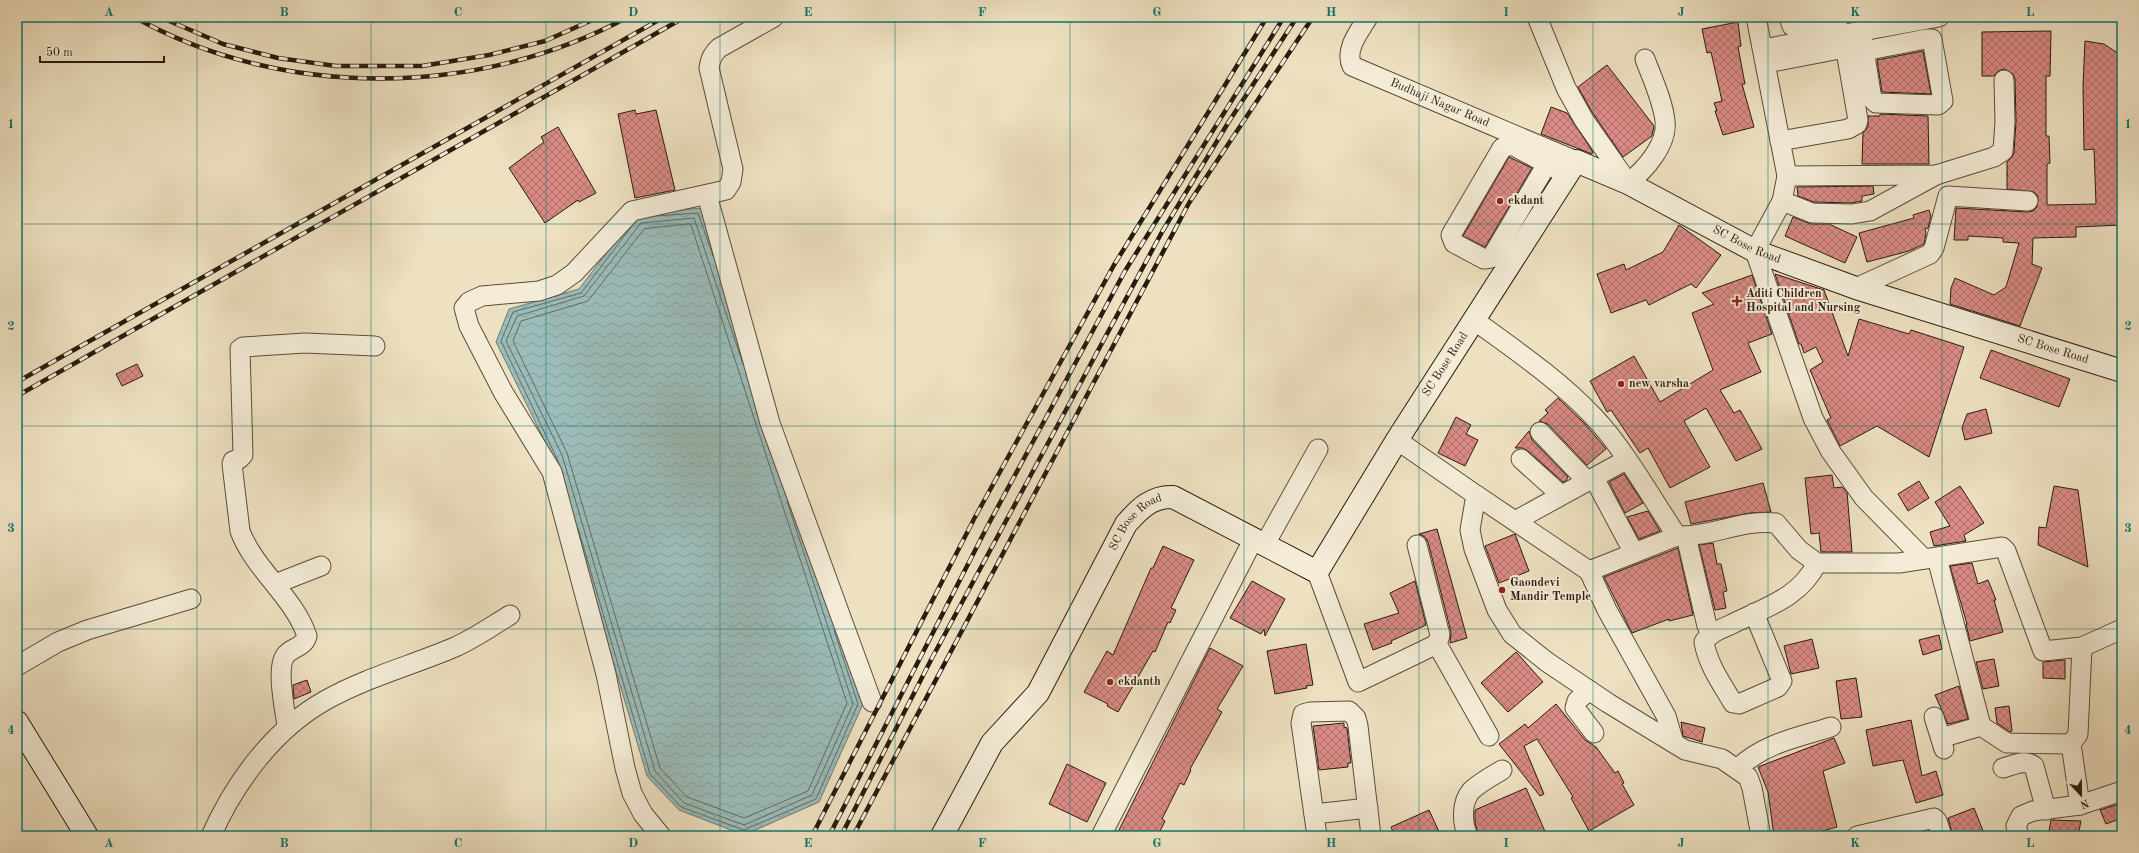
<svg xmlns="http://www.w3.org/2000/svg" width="2139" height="853" font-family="'Old Standard TT',serif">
<defs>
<pattern id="water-waves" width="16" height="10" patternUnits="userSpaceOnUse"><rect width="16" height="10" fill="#9bbcb9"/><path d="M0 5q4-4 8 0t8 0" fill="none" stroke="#86a19e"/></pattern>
<pattern id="building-cross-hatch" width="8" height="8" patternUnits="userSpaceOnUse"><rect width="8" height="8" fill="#d98a85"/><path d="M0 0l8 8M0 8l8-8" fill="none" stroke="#b0706b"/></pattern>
</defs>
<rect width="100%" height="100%" fill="#eee1c1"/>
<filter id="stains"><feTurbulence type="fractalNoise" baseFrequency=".005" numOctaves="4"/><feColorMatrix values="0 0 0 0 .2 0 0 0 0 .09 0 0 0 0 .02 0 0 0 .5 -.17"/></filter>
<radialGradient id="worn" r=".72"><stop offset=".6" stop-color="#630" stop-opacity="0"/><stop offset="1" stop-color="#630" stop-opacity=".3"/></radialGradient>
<!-- water -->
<path fill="url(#water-waves)" stroke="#6d7c75" d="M702 208 863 704 819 802 744 835 679 810 647 776 553 458 496 342 509 309 579 289 636 214Z"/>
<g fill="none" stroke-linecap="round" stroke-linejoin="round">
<!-- shore -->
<g stroke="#626c64" stroke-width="1">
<path d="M657 216 698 213 713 256"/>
<path d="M689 224 691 225 847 703 808 791 744 818 687 797 660 768 567 453 513 341 521 321 588 301 644 229Z"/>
<path d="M743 364 694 218 641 223 584 296 517 316 506 341 562 455 655 771 684 803 744 825 812 795 853 704 787 501"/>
<path d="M559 463 501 341 513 312 581 293 632 226"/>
<path d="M578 528 650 774 681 807 744 830 816 799 858 704 834 630"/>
</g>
</g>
<!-- building -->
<g fill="url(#building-cross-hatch)" stroke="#281b0e">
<path d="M1738 22 1741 46 1738 47 1745 84H1742L1754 127 1723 135 1715 111H1717L1714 103 1722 101 1711 52 1707 53 1702 29Z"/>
<path d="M2051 31 2050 76H2046V136H2049L2050 163 2047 164V205L2096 204 2094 149 2084 150 2083 86 2085 41 2104 44 2122 56V225L2076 227V237L2033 238 2032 264 2042 268 2020 326 1950 304 1951 288 1955 278 1994 295 2006 287 2019 243 2003 242V238L1968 236V240H1954L1956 208 2027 212 2033 211 2037 207 2038 196 2034 192 2007 189V174H2008H2007V162L2012 157 2014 152 2016 122 2015 79 2013 74 2004 69 1998 71 1994 76H1982V32Z"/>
<path d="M1923 51 1931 94 1882 92 1877 60Z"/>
<path d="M1607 65 1654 126 1652 136 1623 157 1592 112 1578 87Z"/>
<path d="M1551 107 1567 113 1593 152 1592 154 1541 134Z"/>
<path d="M635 110 636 114 656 110 675 190 635 198 618 114Z"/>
<path d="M1880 114 1928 116 1929 164H1862L1863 133 1868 127V116H1880Z"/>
<path d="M558 127 596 193 579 202 578 200 545 223 509 168 544 142 541 137Z"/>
<path d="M1509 157 1532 168 1485 247 1463 236Z"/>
<path d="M1873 186 1874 194 1862 196V201L1851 203 1814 202 1798 196 1797 187Z"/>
<path d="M1929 210 1931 216 1928 228 1925 229 1926 234 1924 244 1909 251 1867 262 1859 233 1914 218 1913 215Z"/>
<path d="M1793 217 1811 224H1829L1857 237 1845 263 1785 236Z"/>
<path d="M1679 225 1721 255 1696 288 1691 284 1649 305 1646 300 1611 313 1597 274 1624 264 1626 270 1663 252Z"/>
<path d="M1775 274 1824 290 1848 356 1859 319 1909 334 1911 330 1964 347 1929 457 1877 426 1840 446 1827 420 1831 418 1810 370 1823 362 1816 347 1804 353 1801 344H1799Z"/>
<path d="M1752 275 1772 334 1748 343 1761 372 1720 390 1734 413 1740 410 1762 449 1736 461 1706 408 1684 421 1710 467 1670 488 1648 448 1640 453 1611 410 1607 412 1590 381 1634 356 1660 402 1713 370 1692 313 1714 304 1702 293Z"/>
<path d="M1991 350 2070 379 2059 407 1980 378Z"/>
<path d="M137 364 143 376 122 386 116 374Z"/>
<path d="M1558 398 1585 424 1606 449 1587 465 1548 424 1539 421 1548 413 1545 410Z"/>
<path d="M1986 409 1992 433 1965 440 1962 428 1967 414Z"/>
<path d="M1456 417 1471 425 1466 434 1478 440 1465 466 1438 453Z"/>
<path d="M1529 431 1532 440 1568 477 1566 481 1563 482 1528 451 1523 448H1515Z"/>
<path d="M1624 474 1643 503 1625 513 1609 482Z"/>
<path d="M1832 475 1834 488 1842 487 1847 492 1852 552H1821L1819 533 1811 534 1805 478Z"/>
<path d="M1919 481 1929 498 1908 511 1898 494Z"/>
<path d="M1763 483 1771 512 1750 513 1691 524 1685 502Z"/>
<path d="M1960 486 1984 523 1964 535 1966 541 1934 546 1930 532 1950 526 1935 502Z"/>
<path d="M2054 486 2078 490 2088 567 2038 545 2039 527 2046 528Z"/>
<path d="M1648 511 1660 531 1639 539 1627 517Z"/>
<path d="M1437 529 1467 638 1450 643 1451 632 1428 542 1425 537 1419 534Z"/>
<path d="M1515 534 1529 571 1499 583 1485 546Z"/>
<path d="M1713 543 1717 564H1721L1727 591 1723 592 1726 608 1715 610 1699 545Z"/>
<path d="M1163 546 1194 560 1171 608 1176 610 1170 623 1168 622 1155 652 1153 651 1118 712 1107 706 1108 704 1084 692 1107 651 1113 655 1151 568H1153Z"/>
<path d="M1678 548 1693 615 1669 621V619L1632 633 1604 577Z"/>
<path d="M1972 563 1978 584 1988 580 1996 600H1994L2003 632 1970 641 1966 624H1967L1950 566Z"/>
<path d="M1252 581 1285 599 1265 636 1264 629 1261 634 1230 618Z"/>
<path d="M1415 581 1426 625 1391 641 1392 643 1373 650 1364 624 1399 613 1390 593Z"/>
<path d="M1939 635 1942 649 1923 655 1919 640Z"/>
<path d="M1812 639 1819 668 1791 674 1784 646Z"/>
<path d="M1306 644 1313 685 1306 686 1307 688 1275 694 1267 651Z"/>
<path d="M1210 648 1243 666 1217 709 1222 712 1190 769 1191 770 1184 785 1180 783 1162 819 1165 821 1158 835 1151 831 1148 836H1116Z"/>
<path d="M1516 652 1543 682 1508 712 1481 683Z"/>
<path d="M1994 659 1999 686 1983 689 1976 662Z"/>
<path d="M2065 660V679L2043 678V662Z"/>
<path d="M1856 678 1862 717 1841 719 1836 681Z"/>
<path d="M307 680 311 692 294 699 293 685Z"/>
<path d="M1959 686 1968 719 1948 724 1935 695Z"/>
<path d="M1556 704 1585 740 1596 747 1615 773 1618 771 1624 783 1622 784 1634 805 1589 831 1571 798 1573 797 1537 739 1524 746 1544 794 1540 796 1499 744 1525 724 1528 728Z"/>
<path d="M2009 706 2012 731 2010 732 1997 723 1995 708Z"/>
<path d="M1911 720 1922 776 1936 771 1943 795 1916 803 1903 760 1873 766 1866 730Z"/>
<path d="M1681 722 1705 728 1702 742 1683 736Z"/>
<path d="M1344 723V727L1347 728 1351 763H1348V767L1319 770 1313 726Z"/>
<path d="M1834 738 1845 763 1823 771 1837 827 1804 836H1774L1768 792 1758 767Z"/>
<path d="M1067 764 1106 783 1087 822 1049 804Z"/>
<path d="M1526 788 1547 836H1479L1475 823V810Z"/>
<path d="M2122 803V818L2106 824 2100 810Z"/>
<path d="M1974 808 1985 836H1953L1948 818Z"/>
<path d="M1429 810 1441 836H1395L1391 827Z"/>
<path d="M2051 820 2081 821 2078 836H2048Z"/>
</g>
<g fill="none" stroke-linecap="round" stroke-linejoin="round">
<defs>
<g id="street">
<path id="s1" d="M1368 17C1360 31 1344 49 1352 66L1576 161"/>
<path d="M1537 17 1566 88 1584 120 1628 183C1645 170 1668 144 1665 121 1663 101 1652 78 1645 59"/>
<path d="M1756 17 1787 176 1782 201 1755 251 1813 418 1831 452 1864 498 1924 559"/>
<path d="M1789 17 1792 26 1796 28 1835 21 1840 17"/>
<path d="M1861 31 1872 99 1876 103 1938 105 1943 101 1932 39H1926L1864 51"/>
<path d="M1763 49 1939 17"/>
<path d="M1766 63 1845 48"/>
<path d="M1780 141 1848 129 1857 124 1858 120 1843 34"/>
<path d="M1547 164 1491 258 1484 259 1454 243 1451 235 1502 148 1512 145 1567 175"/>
<path d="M1787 176 1936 175 1994 157 2003 151 2005 122 2004 80"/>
<path d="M707 195 770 423 872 702"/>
<path d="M1782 201 1812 213 1852 214 1870 211 1936 175"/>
<path d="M1856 288 1930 254 1934 248 1948 196 2028 201"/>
<path d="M1474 320C1515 350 1558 379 1593 416 1624 448 1652 499 1677 536"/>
<path d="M1540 432 1587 481"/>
<path d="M1397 440 1476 495 1470 530 1474 549 1497 610 1512 634 1547 662 1608 703 1685 750 1722 759 1748 777 1752 788 1761 836"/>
<path d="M1521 459 1561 495"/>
<path d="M1594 478 1634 553"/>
<path d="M1476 495 1589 571 1607 610 1666 716 1674 743"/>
<path d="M1515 521 1626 460"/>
<path d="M1686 536 1707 626"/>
<path d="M1265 544 1318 449"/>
<path d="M1417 545 1440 635 1437 644 1489 736"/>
<path d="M1937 558 1981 726 2007 743 2071 744"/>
<path d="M1589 571 1677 536C1711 537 1743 519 1776 523L1799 550 1817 563H1899L2002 547 2006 551 2043 651 2082 647 2122 629"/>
<path d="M1317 572 1358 682 1437 644"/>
<path d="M275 584 321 566"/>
<path d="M1754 613 1782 681 1778 687 1739 704 1733 703C1722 684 1708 665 1704 642 1711 632 1721 629 1732 624 1764 608 1800 598 1817 563"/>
<path d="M17 666 58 642 87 630 191 599"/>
<path d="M1589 690 1577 701 1575 708 1594 733"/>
<path d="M1934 717 1944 749"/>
<path d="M287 726C285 710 276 669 285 656 291 647 304 648 307 636 294 597 254 569 240 531L232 464 233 461 239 459 243 455 240 349 243 347 305 343 375 346"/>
<path d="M1941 738 1981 726"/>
<path d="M1738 768C1765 743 1796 738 1831 727"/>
<path d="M2003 768C2014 765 2025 759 2034 766L2046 810"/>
<path d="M2080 805 2071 744 2078 734 2082 647"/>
<path d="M1314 814 1368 808"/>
<path d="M211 836C235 782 274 729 326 700 367 677 413 665 455 647 475 638 492 626 510 615"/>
<path d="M661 836 643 814 632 793 625 768 606 674 552 472 503 392 469 326 464 308 469 302 482 296 539 291 557 285 574 273 632 211 726 190 731 182 733 169 709 68C710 60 712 54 719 48L774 17"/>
<path d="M1101 836 1254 538"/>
<path d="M1317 836 1301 723 1303 714 1310 712 1349 711 1356 718 1358 726 1371 836"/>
<path d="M1468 836C1462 823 1461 803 1471 791 1479 783 1492 776 1502 770"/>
<path d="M1857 836 1934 818 1937 821 1942 836"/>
<path d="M2019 836 2016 826 2021 816 2033 811 2080 805 2122 791"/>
</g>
<g id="secondary">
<path d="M17 722 87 836"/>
<path id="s2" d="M942 836 992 743 1038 693 1126 524C1139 509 1152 496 1173 497L1317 572 1397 440 1576 161 1628 183 1755 251 1856 288 2122 371"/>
</g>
</defs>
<!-- street casing -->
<use href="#street" stroke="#5a4c3b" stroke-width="21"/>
<!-- secondary casing -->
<use href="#secondary" stroke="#281b0e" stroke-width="24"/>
<!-- street -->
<use href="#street" stroke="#f4ecd7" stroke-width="19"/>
<!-- secondary -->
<use href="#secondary" stroke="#f4ecd7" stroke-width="22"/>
<defs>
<g id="rail">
<path d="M134 17C283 100 478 98 628 17"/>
<path d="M160 17 223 44 278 58 336 66H422L489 55 545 41 599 17"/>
<path d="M17 382 664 17"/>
<path d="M17 396 685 17"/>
<path d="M812 836 974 519 1114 265 1267 17"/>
<path d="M829 836 987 527 1125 271 1284 17"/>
<path d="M841 836 932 658 1162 232 1228 123 1297 17"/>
<path d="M853 836 1189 203 1313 17"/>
</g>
</defs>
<!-- rail casing -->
<use href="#rail" stroke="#281b0e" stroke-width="4.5"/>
<!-- rail -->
<use href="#rail" stroke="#f4ecd7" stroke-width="3" stroke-dasharray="9" stroke-linecap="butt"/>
</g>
<!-- grid -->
<path fill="none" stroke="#0f766e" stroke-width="1" stroke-opacity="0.55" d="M197 17V836M371 17V836M546 17V836M720 17V836M895 17V836M1070 17V836M1244 17V836M1419 17V836M1593 17V836M1768 17V836M1942 17V836M17 224H2122M17 426H2122M17 629H2122"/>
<!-- markers -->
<g fill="#8f2418" stroke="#f4ecd7" stroke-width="1.5">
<circle cx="1500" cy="201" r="4"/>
<path d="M1735 295h4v4h4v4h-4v4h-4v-4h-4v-4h4z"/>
<circle cx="1621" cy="384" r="4"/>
<circle cx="1502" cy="590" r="4"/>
<circle cx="1110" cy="682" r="4"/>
</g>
<g text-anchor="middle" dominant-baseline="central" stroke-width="4" stroke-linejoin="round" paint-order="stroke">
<!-- street labels -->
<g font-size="12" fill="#281b0e" stroke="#f4ecd7">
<text stroke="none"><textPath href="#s1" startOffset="149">Budhaji Nagar Road</textPath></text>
<text stroke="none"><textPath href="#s2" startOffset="1259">SC Bose Road</textPath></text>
<text stroke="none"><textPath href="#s2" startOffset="1583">SC Bose Road</textPath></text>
<text stroke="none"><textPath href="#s2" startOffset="827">SC Bose Road</textPath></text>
<text stroke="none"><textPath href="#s2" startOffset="372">SC Bose Road</textPath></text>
</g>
<!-- poi labels -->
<g font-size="12" font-weight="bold" fill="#281b0e" stroke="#f4ecd7" text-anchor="start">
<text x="1508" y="201">ekdant</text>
<text x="1746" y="294">Aditi Children<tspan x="1746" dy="14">Hospital and Nursing</tspan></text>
<text x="1629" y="384">new varsha</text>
<text x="1510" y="583">Gaondevi<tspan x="1510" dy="14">Mandir Temple</tspan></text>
<text x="1118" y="682">ekdanth</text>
</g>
</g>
<!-- margin -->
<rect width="2139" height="853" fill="none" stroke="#eee1c1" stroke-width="44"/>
<!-- north arrow -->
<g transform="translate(2081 795) rotate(158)" stroke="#f4ecd7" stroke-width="3" paint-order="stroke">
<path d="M0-3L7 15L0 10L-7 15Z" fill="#281b0e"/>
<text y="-6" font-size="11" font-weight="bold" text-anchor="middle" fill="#281b0e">N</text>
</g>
<!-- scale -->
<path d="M40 56v6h124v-6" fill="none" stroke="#281b0e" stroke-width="2"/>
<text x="46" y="56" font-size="12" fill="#281b0e" stroke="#f4ecd7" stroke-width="3" paint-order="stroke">50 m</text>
<rect x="22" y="22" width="2095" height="809" fill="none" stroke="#0f766e" stroke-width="1.5"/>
<g font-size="13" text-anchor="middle" font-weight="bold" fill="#0f766e">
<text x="109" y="16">A</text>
<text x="284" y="16">B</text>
<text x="458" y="16">C</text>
<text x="633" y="16">D</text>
<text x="808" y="16">E</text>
<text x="982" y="16">F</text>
<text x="1157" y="16">G</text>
<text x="1331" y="16">H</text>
<text x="1506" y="16">I</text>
<text x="1681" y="16">J</text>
<text x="1855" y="16">K</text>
<text x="2030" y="16">L</text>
<text x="11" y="128">1</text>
<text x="2128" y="128">1</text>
<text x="11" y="330">2</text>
<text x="2128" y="330">2</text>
<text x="11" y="532">3</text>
<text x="2128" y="532">3</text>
<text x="11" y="734">4</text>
<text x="2128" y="734">4</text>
<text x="109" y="847">A</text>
<text x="284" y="847">B</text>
<text x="458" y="847">C</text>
<text x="633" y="847">D</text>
<text x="808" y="847">E</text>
<text x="982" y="847">F</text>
<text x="1157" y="847">G</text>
<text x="1331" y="847">H</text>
<text x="1506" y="847">I</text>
<text x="1681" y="847">J</text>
<text x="1855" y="847">K</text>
<text x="2030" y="847">L</text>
</g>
<rect width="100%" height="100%" filter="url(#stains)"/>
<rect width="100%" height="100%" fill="url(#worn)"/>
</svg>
